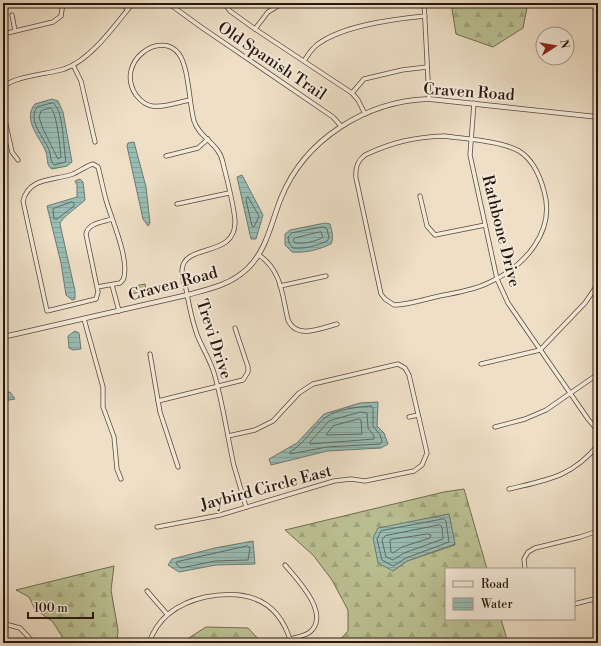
<svg xmlns="http://www.w3.org/2000/svg" width="601" height="646" font-family="'Libre Bodoni',serif">
<defs>
<pattern id="forest-firs" width="22" height="20" patternUnits="userSpaceOnUse"><rect width="22" height="20" fill="#bbc193"/><path d="M5 1l3.5 6h-7zM16 11l3.5 6h-7z" fill="#a1a57e"/></pattern>
<pattern id="water-rules" width="6" height="5" patternUnits="userSpaceOnUse"><rect width="6" height="5" fill="#99bdb5"/><path d="M0 2.5h6" fill="none" stroke="#84a29a"/></pattern>
</defs>
<rect width="100%" height="100%" fill="#eedfc6"/>
<filter id="stains"><feTurbulence type="fractalNoise" baseFrequency=".005" numOctaves="4"/><feColorMatrix values="0 0 0 0 .2 0 0 0 0 .09 0 0 0 0 .02 0 0 0 .5 -.17"/></filter>
<radialGradient id="worn" r=".72"><stop offset=".6" stop-color="#630" stop-opacity="0"/><stop offset="1" stop-color="#630" stop-opacity=".3"/></radialGradient>
<!-- forest -->
<g fill="url(#forest-firs)" stroke="#716c51" fill-rule="evenodd">
<path d="M451 3H528L523 28 493 47 456 34Z"/>
<path d="M464 489 487 569H446V619H501L508 643H337L348 631V610L332 580 313 555 285 530 444 492ZM449 514 455 545 407 561 393 571 420 520Z"/>
<path d="M114 566 111 590 118 630 117 643H66L53 622 35 609 29 597 16 590Z"/>
<path d="M206 627 248 628 262 643H181Z"/>
</g>
<!-- garden -->
<path fill="#bbc193" stroke="#716c51" d="M145 284 146 291 131 294 130 287Z"/>
<!-- water -->
<g fill="url(#water-rules)" stroke="#6b7a73">
<path d="M52 99 58 101 63 112 72 162 67 166 52 169C46 166 48 158 46 152 40 137 22 120 35 104Z"/>
<path d="M134 142 146 187 150 223 148 226 143 219 127 146 128 143Z"/>
<path d="M242 175 263 215 256 239H251L237 177Z"/>
<path d="M80 179 83 182 85 200C79 206 61 218 60 224L75 291V299L72 300 66 295 61 263 47 206 77 197V185L75 181Z"/>
<path d="M325 223 330 224C332 231 334 238 331 244 318 250 306 253 292 252L285 245V234L290 230Z"/>
<path d="M75 331 79 333 81 349 73 350 69 348 68 336Z"/>
<path d="M10 392 15 399 3 401V393Z"/>
<path d="M378 402 377 426 384 433 388 444 381 448 327 451 271 465 269 459 297 443 324 414 360 403Z"/>
<path d="M449 514 455 544 407 561 393 571 378 563 373 538 378 528Z"/>
<path d="M253 541 255 564 216 565 179 572 168 565 172 559 215 548Z"/>
</g>
<g fill="none" stroke-linecap="round" stroke-linejoin="round">
<!-- shore -->
<g stroke="#606a62" stroke-width="1">
<path d="M53 103C64 110 63 147 66 161L65 162 54 165C50 161 51 155 49 150 44 137 27 121 37 107Z"/>
<path d="M51 108C57 114 60 147 61 157L58 159 43 129 39 117 41 111Z"/>
<path d="M248 197 259 216 254 227 252 226 246 200Z"/>
<path d="M72 202 74 203V206L57 219H54L53 209Z"/>
<path d="M324 227 327 229 329 238 327 241C316 246 305 249 293 248L289 243 288 237 292 233Z"/>
<path d="M321 232 323 237C315 242 304 244 295 243L293 240 295 238Z"/>
<path d="M371 406 373 408V426L380 435 382 441 380 444 327 447 290 454V452C306 442 313 427 326 417 337 409 358 407 371 406Z"/>
<path d="M361 412 367 413 368 428 374 436V439L310 444V442L329 421Z"/>
<path d="M359 419 361 420 362 434 326 435 333 426Z"/>
<path d="M444 519 446 521 449 542 406 558 393 566 382 560 377 539 381 531Z"/>
<path d="M440 525 442 527 443 539 404 553 393 560 386 557 382 540 385 536Z"/>
<path d="M428 534 431 535 430 538 402 547 393 553 391 552 390 540Z"/>
<path d="M248 546 250 548 248 560 215 561 181 568 176 564 177 562Z"/>
</g>
<defs>
<g id="minor">
<path d="M120 3 128 9"/>
<path d="M168 3 201 27 333 117 341 126"/>
<path d="M224 3 230 11 255 29 352 93 358 100 365 114"/>
<path d="M424 3 429 99"/>
<path d="M12 15 15 31"/>
<path d="M255 29 268 12 283 3"/>
<path d="M3 34 53 22 61 16 63 3"/>
<path d="M304 61C308 55 312 48 318 44 344 25 394 19 425 16"/>
<path d="M73 65 81 81 95 142"/>
<path d="M3 88C11 76 50 74 64 69 90 61 116 24 133 3"/>
<path d="M352 93 364 79 402 70 427 67"/>
<path d="M190 100C178 102 164 108 152 106 145 105 140 100 136 95 114 62 161 29 179 54 189 68 189 103 194 121 200 139 219 143 223 163 227 180 234 205 235 221 236 259 184 242 182 270 182 276 184 283 186 289 189 305 192 322 198 337 203 349 210 360 214 373 223 403 227 435 234 466 238 479 242 493 246 507"/>
<path d="M474 103 470 155 497 279 508 303 588 419 598 431"/>
<path d="M3 111 12 152 18 160"/>
<path d="M445 136C464 139 502 141 519 151 532 159 540 176 544 191 556 232 524 267 488 283 472 291 453 293 435 297 422 300 407 305 394 305L385 299 381 294 356 178C355 168 357 161 365 155 392 142 415 137 445 136Z"/>
<path d="M166 156 198 148 208 139"/>
<path d="M420 196 427 226 435 235 485 225"/>
<path d="M177 204 229 193"/>
<path d="M259 255C282 271 282 295 288 320 297 340 321 328 337 324"/>
<path d="M112 285 119 311"/>
<path d="M280 286 326 276"/>
<path d="M97 287 120 283 123 280C131 262 111 218 106 200 103 189 101 178 98 167L93 164C86 166 80 171 73 174 53 181 29 177 23 201L47 311 96 299 98 292 86 234C88 223 103 222 112 219"/>
<path d="M84 319 103 387V407L114 437 117 469 121 479"/>
<path d="M150 354 160 412 178 467"/>
<path d="M481 364 540 350 585 303 598 284"/>
<path d="M158 401 243 380 248 372V367L235 328"/>
<path d="M409 417 418 415"/>
<path d="M495 427 525 419 546 410 598 374"/>
<path d="M509 489C547 480 572 477 598 445"/>
<path d="M157 527 220 515 334 481 351 479 365 481 414 471 422 465 427 453 409 375 405 368 398 364 313 384 299 393 273 421 255 430 228 436"/>
<path d="M285 565C297 579 331 614 310 632 305 636 296 637 290 639"/>
<path d="M525 569 524 559 528 552 535 548 580 537 598 531"/>
<path d="M147 591 167 614"/>
<path d="M574 604 598 598"/>
<path d="M5 624 20 628 34 643"/>
<path d="M149 643C158 616 179 603 205 597 246 589 279 599 291 643"/>
</g>
<path id="tertiary" d="M3 337 187 295C209 289 230 285 247 269 267 250 271 223 281 198 305 139 366 101 429 99L598 117"/>
</defs>
<!-- minor casing -->
<use href="#minor" stroke="#59483d" stroke-width="5"/>
<!-- tertiary casing -->
<use href="#tertiary" stroke="#59483d" stroke-width="5.5"/>
<!-- minor -->
<use href="#minor" stroke="#f4eada" stroke-width="3.5"/>
<!-- tertiary -->
<use href="#tertiary" stroke="#f4eada" stroke-width="4"/>
</g>
<g text-anchor="middle" dominant-baseline="central" stroke-width="4" stroke-linejoin="round" paint-order="stroke">
<!-- street labels -->
<g font-size="16" fill="#27160f" stroke="#f4eada">
<text transform="translate(272 61) rotate(34)">Old Spanish Trail</text>
<text transform="translate(469 92) rotate(4)">Craven Road</text>
<text transform="translate(501 231) rotate(76)">Rathbone Drive</text>
<text transform="translate(173 284) rotate(-15)">Craven Road</text>
<text transform="translate(214 339) rotate(72)">Trevi Drive</text>
<text transform="translate(266 488) rotate(-15)">Jaybird Circle East</text>
</g>
</g>
<!-- margin -->
<rect width="601" height="646" fill="none" stroke="#eedfc6" stroke-width="16"/>
<rect x="4" y="4" width="593" height="638" fill="none" stroke="#27160f" stroke-width="2"/>
<rect x="8" y="8" width="585" height="630" fill="none" stroke="#27160f"/>
<!-- legend -->
<rect x="445" y="568" width="130" height="52" fill="#f4eada" stroke="#a29589"/>
<rect x="453" y="581" width="20" height="6" fill="#f4eada" stroke="#a29589"/>
<text x="481" y="588" font-size="12" fill="#27160f">Road</text>
<rect x="453" y="598" width="20" height="12" fill="url(#water-rules)" stroke="#a29589"/>
<text x="481" y="608" font-size="12" fill="#27160f">Water</text>
<!-- north arrow -->
<g transform="translate(555 46) rotate(78)"><circle r="19" fill="#f4eada" stroke="#a29589"/>
<path d="M0-3L7 15L0 10L-7 15Z" fill="#8f2418"/>
<text y="-6" font-size="11" font-weight="bold" text-anchor="middle" fill="#27160f">N</text>
</g>
<!-- scale -->
<path d="M28 612v6h65v-6" fill="none" stroke="#27160f" stroke-width="2"/>
<text x="34" y="612" font-size="12" fill="#27160f" stroke="#f4eada" stroke-width="3" paint-order="stroke">100 m</text>
<rect width="100%" height="100%" filter="url(#stains)"/>
<rect width="100%" height="100%" fill="url(#worn)"/>
</svg>
